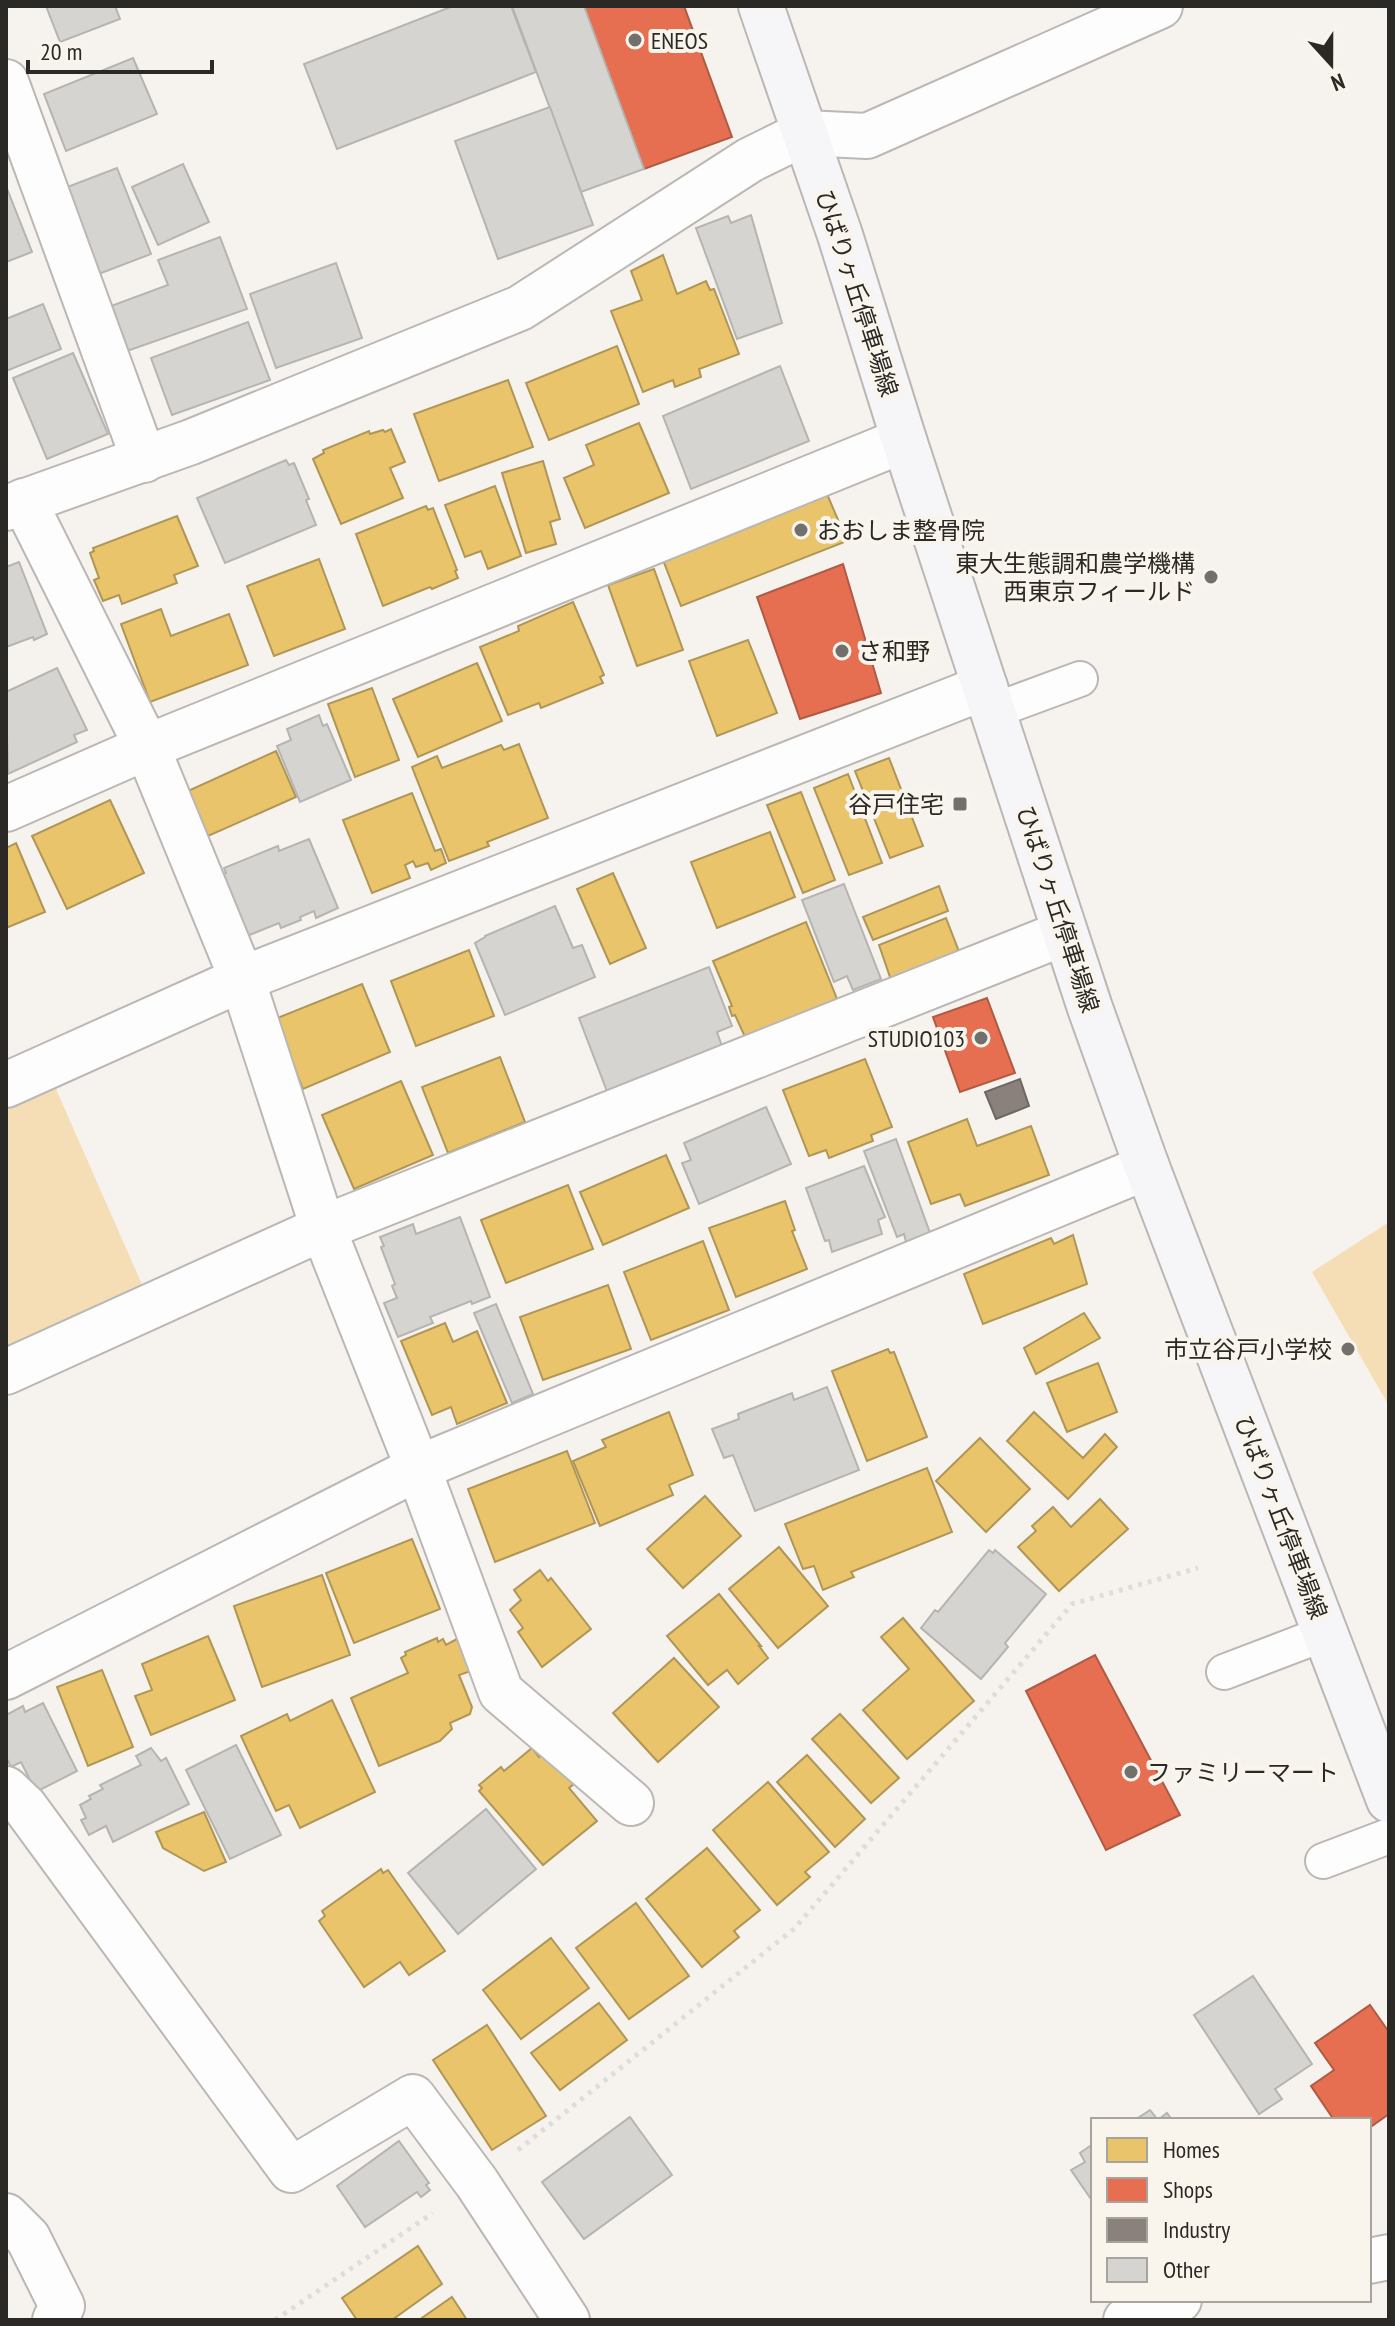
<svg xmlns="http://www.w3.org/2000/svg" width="1395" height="2326" font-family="'PT Sans Narrow','Noto Sans JP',sans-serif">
<rect width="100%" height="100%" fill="#f6f3ef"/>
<!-- green -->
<g fill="#f5deb5">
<path d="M52 1080 148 1298 12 1358 6 1346V1100Z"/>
<path d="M1389 1222V1406L1312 1272Z"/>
</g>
<!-- homes -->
<g fill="#e9c46a" stroke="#b09656" stroke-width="2">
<path d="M663 255 677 294 706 281 710 290 714 289 739 354 699 369 701 377 675 387 673 380 643 392 611 311 642 300 631 271Z"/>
<path d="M617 346 639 404 549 440 526 383Z"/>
<path d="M508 380 533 447 439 481 414 414Z"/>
<path d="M639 423 669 493 585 528 564 478 594 465 586 445Z"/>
<path d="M391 429 405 462 390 468 403 498 341 524 313 459 324 453 323 450 369 431 370 434 383 430 385 432Z"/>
<path d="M543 461 560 519 550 522 556 544 526 553 502 473Z"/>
<path d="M495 486 521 556 488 569 481 551 465 557 445 505Z"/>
<path d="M827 494 847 541 681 606 663 560Z"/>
<path d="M426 506 428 510 433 508 457 570 455 571 458 578 432 589 430 587 383 606 356 534Z"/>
<path d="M177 516 198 566 174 575 177 583 122 604 119 595 103 601 94 580 99 578 90 553 94 551 93 548Z"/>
<path d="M319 559 345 629 274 656 247 586Z"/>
<path d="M654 569 683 650 637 666 608 585Z"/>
<path d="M573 602 604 675 600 677 603 683 541 708 539 703 508 715 480 647 519 631 518 626Z"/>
<path d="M161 609 171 636 229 614 248 665 150 702 121 624Z"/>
<path d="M748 640 777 713 717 736 689 661Z"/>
<path d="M477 663 502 721 418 757 393 699Z"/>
<path d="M372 688 399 760 355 777 328 704Z"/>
<path d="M519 744 548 818 487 842 489 846 449 861 412 767 437 756 442 768 501 745 504 750Z"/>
<path d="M276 751 296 797 208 836 188 791Z"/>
<path d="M889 758 923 846 890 858 855 771Z"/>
<path d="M848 774 882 863 849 875 814 788Z"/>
<path d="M801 792 835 880 803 893 767 805Z"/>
<path d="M412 793 435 851 441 849 446 863 431 870 428 863 416 867 413 861 405 865 410 878 372 893 343 820Z"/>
<path d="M110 800 144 873 67 909 32 836Z"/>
<path d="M770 832 795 897 717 928 691 862Z"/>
<path d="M16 843 45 912 6 928V848Z"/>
<path d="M613 873 646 948 610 964 577 889Z"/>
<path d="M939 886 948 911 873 940 863 917Z"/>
<path d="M946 918 958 949 953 957 891 980 879 945Z"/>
<path d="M806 922 837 999 802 1013 804 1018 745 1037 735 1015 732 1016 729 1007 732 1006 713 961Z"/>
<path d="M469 950 494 1016 416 1046 391 981Z"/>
<path d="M362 984 390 1052 303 1089 275 1019Z"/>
<path d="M500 1057 525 1122 448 1153 422 1087Z"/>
<path d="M865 1059 892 1127 871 1135 873 1141 829 1158 826 1150 809 1156 783 1090Z"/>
<path d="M401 1081 433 1155 354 1189 322 1115Z"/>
<path d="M967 1119 977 1146 1031 1126 1049 1175 965 1206 960 1194 931 1204 908 1142Z"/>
<path d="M666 1155 689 1208 603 1245 580 1192Z"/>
<path d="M568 1185 593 1249 506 1283 481 1220Z"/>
<path d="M785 1201 795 1230 792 1231 807 1269 736 1297 709 1228Z"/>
<path d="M1073 1235 1087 1284 983 1324 964 1274 1051 1238 1054 1244Z"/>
<path d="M703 1241 729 1310 651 1340 624 1272Z"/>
<path d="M608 1285 631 1349 543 1380 520 1317Z"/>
<path d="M1084 1313 1100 1338 1036 1374 1024 1348Z"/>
<path d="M445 1323 453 1342 477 1331 507 1403 457 1424 451 1407 432 1415 401 1341Z"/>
<path d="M888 1349 890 1353 894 1352 927 1437 867 1461 832 1371Z"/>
<path d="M1098 1363 1117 1412 1067 1432 1047 1383Z"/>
<path d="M669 1412 693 1475 669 1485 673 1495 600 1526 573 1461 606 1447 602 1440Z"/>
<path d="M1034 1412 1083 1458 1105 1434 1117 1447 1068 1499 1007 1441Z"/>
<path d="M980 1438 1030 1489 986 1532 936 1481Z"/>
<path d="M567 1451 595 1523 495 1562 468 1489Z"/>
<path d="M927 1468 952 1532 851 1572 854 1577 823 1590 814 1566 803 1569 785 1524Z"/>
<path d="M705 1496 741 1536 683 1588 647 1549Z"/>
<path d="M1100 1499 1128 1529 1059 1591 1018 1547 1036 1531 1032 1526 1053 1507 1071 1527Z"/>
<path d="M412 1539 440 1609 354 1643 326 1573Z"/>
<path d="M779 1547 828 1606 778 1648 729 1589Z"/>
<path d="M540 1570 548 1581 551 1578 591 1629 542 1667 518 1632 523 1628 510 1610 521 1600 514 1590Z"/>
<path d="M322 1575 350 1655 262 1687 234 1606Z"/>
<path d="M719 1594 761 1646H759L768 1658 738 1684 727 1670 708 1685 667 1636Z"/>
<path d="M903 1618 974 1701 907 1759 863 1710 909 1669 881 1637Z"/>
<path d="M208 1636 235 1700 151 1735 135 1696 152 1690 142 1664Z"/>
<path d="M437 1638 438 1642 443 1639 446 1645 457 1639 471 1671 459 1675 472 1707 470 1714 450 1723 452 1729 440 1741 379 1766 351 1698 408 1673 401 1658 406 1655 405 1652Z"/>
<path d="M674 1658 719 1707 658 1762 613 1713Z"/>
<path d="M102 1670 133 1747 88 1766 57 1687Z"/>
<path d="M332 1700 375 1792 300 1828 289 1805 276 1811 241 1736 287 1714 290 1721Z"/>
<path d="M840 1714 899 1778 871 1803 812 1739Z"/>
<path d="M552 1746 580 1779 569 1788 597 1821 543 1865 479 1791 482 1788 479 1785 501 1767 504 1771 532 1748 539 1757Z"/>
<path d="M807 1755 865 1819 835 1847 777 1782Z"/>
<path d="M768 1782 829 1852 805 1872 810 1877 777 1905 713 1830Z"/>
<path d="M204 1812 226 1862 204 1871 163 1848 156 1832Z"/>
<path d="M707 1848 760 1910 734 1931 739 1937 702 1967 646 1899Z"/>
<path d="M381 1869 383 1873 388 1870 445 1951 409 1975 400 1962 364 1987 319 1921 325 1916 322 1911Z"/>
<path d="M636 1903 689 1976 629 2019 576 1948Z"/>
<path d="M551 1938 589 1988 521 2039 483 1990Z"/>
<path d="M599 2003 627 2040 560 2090 531 2053Z"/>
<path d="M487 2025 546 2116 492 2150 433 2060Z"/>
<path d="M418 2246 442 2284 392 2320H357L342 2298Z"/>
<path d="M452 2297 467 2320H419Z"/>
</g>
<!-- shops -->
<g fill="#e76f51" stroke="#af5a44" stroke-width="2">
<path d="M584 6H684L732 137 644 169Z"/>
<path d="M843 564 881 693 800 719 757 597Z"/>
<path d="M987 998 1015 1073 960 1092 933 1017Z"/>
<path d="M1095 1655 1180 1815 1106 1850 1026 1691Z"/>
<path d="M1370 2005 1389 2032V2114L1369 2128V2120H1334L1311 2086 1334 2070 1315 2043Z"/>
</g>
<!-- industry -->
<path fill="#8a817c" stroke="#6e6762" stroke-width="2" d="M1020 1079 1029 1106 996 1119 985 1092Z"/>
<!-- building -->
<g fill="#d6d4d1" stroke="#b6b4b1" stroke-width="2">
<path d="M46 6H115L120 19 60 42Z"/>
<path d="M453 6H511L536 72 337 149 304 64Z"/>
<path d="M512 6H584L644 169 581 192Z"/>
<path d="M133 58 157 114 66 151 44 94Z"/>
<path d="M550 107 593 225 498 259 455 141Z"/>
<path d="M183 164 209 222 158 245 132 187Z"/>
<path d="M117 168 151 254 96 275 62 189Z"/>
<path d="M6 186 32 252 6 262Z"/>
<path d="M751 215 782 323 737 339 696 228 728 216 731 223Z"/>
<path d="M220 237 247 309 127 351 111 306 168 285 158 260Z"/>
<path d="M336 263 362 338 276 368 250 294Z"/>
<path d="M43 304 61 349 6 371V319Z"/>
<path d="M248 322 270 380 172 415 151 358Z"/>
<path d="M73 353 108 434 47 459 13 378Z"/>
<path d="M780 366 809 441 691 489 663 416Z"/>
<path d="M286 460 289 465 294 463 309 499 306 500 316 525 225 563 197 498Z"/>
<path d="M19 562 47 634 34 640 33 637 6 647V567Z"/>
<path d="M57 668 87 730 74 735 77 742 8 774 6 692Z"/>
<path d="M319 715 323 726 327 724 351 780 300 802 277 746 291 740 287 729Z"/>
<path d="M309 839 338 908 316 918 314 911 300 917 301 920 281 928 279 923 247 936 221 875 226 873 224 868 278 846 279 851Z"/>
<path d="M844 884 881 979 853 990 847 976 834 982 802 900Z"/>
<path d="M555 906 573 948 582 945 595 977 505 1015 475 943 485 937V936Z"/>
<path d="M709 967 732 1026 717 1032 723 1049 608 1094 579 1018Z"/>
<path d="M766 1107 791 1164 699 1204 682 1163 691 1160 684 1143Z"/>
<path d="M896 1139 930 1233 906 1242 904 1234 897 1237 864 1151Z"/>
<path d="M864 1166 885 1217 878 1220 882 1234 832 1252 829 1240 825 1241 806 1188Z"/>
<path d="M460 1217 490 1297 472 1304 471 1301 430 1317 433 1323 398 1337 384 1303 397 1298 392 1286 395 1284 381 1247 384 1246 380 1237 413 1224 416 1234Z"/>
<path d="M496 1304 533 1394 512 1403 474 1313Z"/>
<path d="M827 1387 859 1470 755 1511 733 1455 724 1458 712 1429 739 1419 738 1414 792 1393 794 1400Z"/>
<path d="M989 1550 993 1553 995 1550 1046 1594 1005 1643 1008 1647 981 1679 921 1628 935 1610 938 1612Z"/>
<path d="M43 1703 77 1771 36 1792 21 1762 11 1767 6 1757V1715L23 1706 25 1712Z"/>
<path d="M236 1745 281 1835 230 1859 186 1770Z"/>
<path d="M151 1748 161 1761 166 1758 189 1804 113 1842 106 1826 89 1835 81 1820 86 1818 80 1805 91 1799 89 1796 103 1789 100 1785 141 1765 136 1756Z"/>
<path d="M486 1809 536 1869 458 1934 408 1873Z"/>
<path d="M1253 1976 1312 2064 1275 2089 1282 2099 1259 2114 1194 2015Z"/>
<path d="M1150 2110 1158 2120 1167 2113 1172 2120H1135Z"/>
<path d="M630 2117 672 2175 584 2239 542 2182Z"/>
<path d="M399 2141 429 2183 426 2185 430 2190 421 2197 417 2192 365 2227 337 2186Z"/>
<path d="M1093 2144V2202L1071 2170 1085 2162 1080 2153Z"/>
</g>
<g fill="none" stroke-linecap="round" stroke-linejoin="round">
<defs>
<g id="lane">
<path d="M993 711 1080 679"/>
<path d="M1224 1672 1326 1633"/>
<path d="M1323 1861 1389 1836"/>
</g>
<g id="street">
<path d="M6 82 144 460"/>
<path d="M24 501 147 747 242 979 323 1228 418 1468 501 1692 631 1803"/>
<path d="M6 508 191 442 520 308 750 160 805 133 867 136 1160 6"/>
<path d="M6 809 147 747 904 440"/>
<path d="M6 1085 242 979 985 687"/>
<path d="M6 1372 323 1228 1064 933"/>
<path d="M6 1677 418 1468 1147 1167"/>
<path d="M6 1789 25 1807 291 2170 413 2097 477 2183 567 2320"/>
<path d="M6 2216 28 2238 62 2306 55 2320"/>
<path d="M1369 2261 1389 2257"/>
<path d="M1126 2320 1179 2300"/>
</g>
<path id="secondary" d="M761 6 840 235 904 440 1090 1008 1147 1167 1389 1800"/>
</defs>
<!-- lane casing -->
<use href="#lane" stroke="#bab7b4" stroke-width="38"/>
<!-- street casing -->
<use href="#street" stroke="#bab7b4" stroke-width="48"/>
<!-- secondary casing -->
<use href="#secondary" stroke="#bab7b4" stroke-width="48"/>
<!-- path -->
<g stroke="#dedddb" stroke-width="5" stroke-dasharray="4 6" stroke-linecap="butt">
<path d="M518 2150 795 1928 1072 1604 1198 1568"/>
<path d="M275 2320 433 2213"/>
</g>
<!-- lane -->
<use href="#lane" stroke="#fefdfd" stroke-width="34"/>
<!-- street -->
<use href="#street" stroke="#fefdfd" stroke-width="44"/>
<!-- secondary -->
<use href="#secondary" stroke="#f6f6f8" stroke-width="44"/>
</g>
<!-- markers -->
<g fill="#72706c" stroke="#f9f4ec" stroke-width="3">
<circle cx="635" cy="40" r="8"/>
<circle cx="801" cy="530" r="8"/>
<circle cx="1211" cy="577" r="8"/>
<circle cx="842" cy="651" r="8"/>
<rect x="952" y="796" width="16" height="16" rx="4"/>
<circle cx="981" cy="1038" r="8"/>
<circle cx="1348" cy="1349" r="8"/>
<circle cx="1131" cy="1772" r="8"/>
</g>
<g text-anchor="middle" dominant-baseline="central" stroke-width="8" stroke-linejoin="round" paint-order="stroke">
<!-- poi labels -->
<g font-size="24" fill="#2b2926" stroke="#f9f4ec" text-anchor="start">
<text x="651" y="40">ENEOS</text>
<text x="817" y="530">おおしま整骨院</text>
<text x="1195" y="563" text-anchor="end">東大生態調和農学機構<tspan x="1195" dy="28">西東京フィールド</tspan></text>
<text x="858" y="651">さ和野</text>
<text x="944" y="804" text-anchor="end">谷戸住宅</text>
<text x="965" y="1038" text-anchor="end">STUDIO103</text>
<text x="1332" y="1349" text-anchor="end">市立谷戸小学校</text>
<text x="1147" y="1772">ファミリーマート</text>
</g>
<!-- street labels -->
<g font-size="24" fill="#2b2926" stroke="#f9f4ec">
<text transform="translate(857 293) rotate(72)">ひばりヶ丘停車場線</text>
<text transform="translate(1058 909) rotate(72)">ひばりヶ丘停車場線</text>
<text transform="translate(1281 1517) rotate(69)">ひばりヶ丘停車場線</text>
</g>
</g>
<!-- border -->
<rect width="1395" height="2326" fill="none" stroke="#2b2926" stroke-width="16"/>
<!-- legend -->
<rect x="1091" y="2118" width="280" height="184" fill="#f9f4ec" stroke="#a7a39d" stroke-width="2"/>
<rect x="1107" y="2138" width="40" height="24" fill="#e9c46a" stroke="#a7a39d" stroke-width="2"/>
<text x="1163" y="2158" font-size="24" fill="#2b2926">Homes</text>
<rect x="1107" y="2178" width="40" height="24" fill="#e76f51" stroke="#a7a39d" stroke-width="2"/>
<text x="1163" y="2198" font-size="24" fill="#2b2926">Shops</text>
<rect x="1107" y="2218" width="40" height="24" fill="#8a817c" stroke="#a7a39d" stroke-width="2"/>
<text x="1163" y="2238" font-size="24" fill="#2b2926">Industry</text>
<rect x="1107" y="2258" width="40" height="24" fill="#d6d4d1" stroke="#a7a39d" stroke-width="2"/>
<text x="1163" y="2278" font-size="24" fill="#2b2926">Other</text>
<!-- north arrow -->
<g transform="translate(1331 64) rotate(159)" stroke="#f9f4ec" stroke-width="6" paint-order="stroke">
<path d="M0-6L14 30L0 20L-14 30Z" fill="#2b2926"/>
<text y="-12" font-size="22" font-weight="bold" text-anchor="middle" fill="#2b2926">N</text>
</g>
<!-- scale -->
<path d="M28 60v12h184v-12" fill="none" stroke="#2b2926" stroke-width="4"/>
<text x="40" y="60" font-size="24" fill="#2b2926" stroke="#f9f4ec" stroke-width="6" paint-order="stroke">20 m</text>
</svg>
